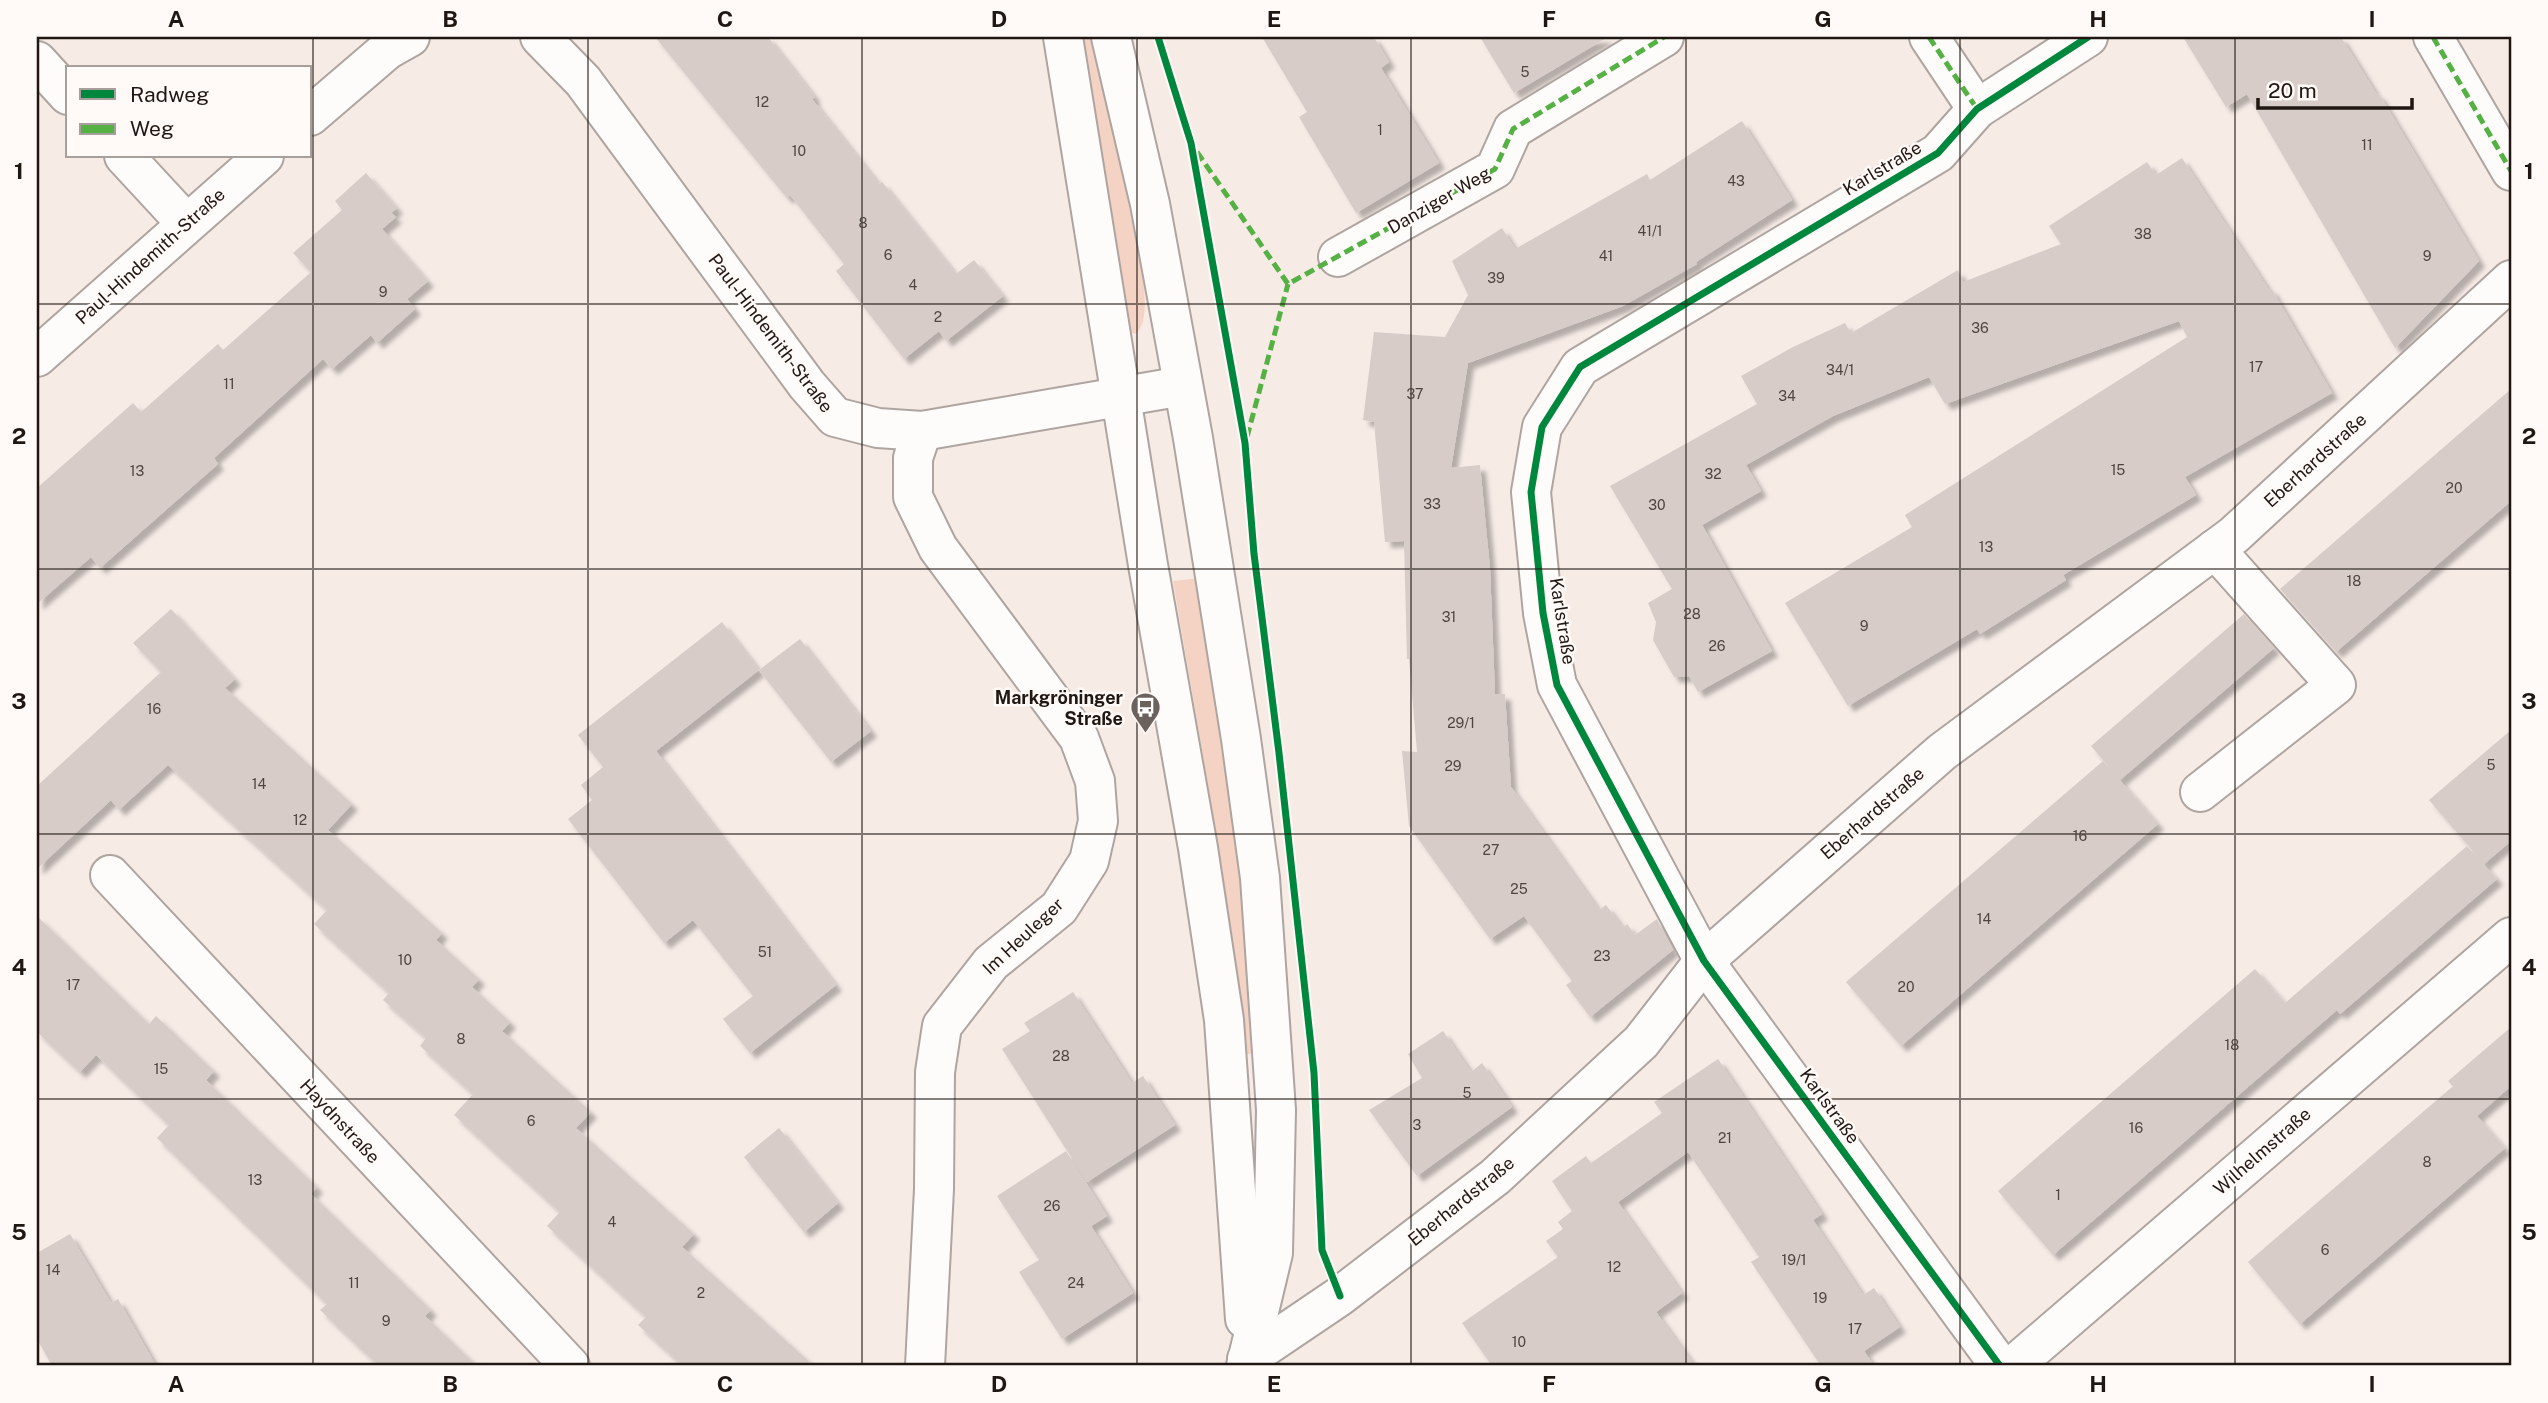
<svg xmlns="http://www.w3.org/2000/svg" width="2548" height="1403" font-family="'Public Sans',sans-serif">
<defs>
<filter id="shadow"><feDropShadow dx="6" dy="6" stdDeviation="2" flood-color="#0004"/></filter>
</defs>
<rect width="100%" height="100%" fill="#f7ebe6"/>
<!-- green -->
<g fill="#f4d2c4">
<path d="M1080 37H1095L1143 276C1144 294 1149 320 1136 334L1132 333 1128 328Z"/>
<path d="M1201 578C1222 735 1243 892 1257 1049L1250 1054H1244L1241 1044 1209 791 1173 581Z"/>
</g>
<!-- building -->
<g fill="#d7ccc8" filter="url(#shadow)">
<path d="M655 37H768L815 97 812 99 879 184 882 182 956 274 974 260 1003 296 946 341 939 331 904 359 836 271 844 264 790 195 787 198Z"/>
<path d="M1262 37H1374L1389 62 1381 68 1439 163 1356 213 1299 117 1307 112Z"/>
<path d="M1480 37H1608L1514 93Z"/>
<path d="M2183 37H2341L2377 95 2379 94 2479 261 2395 348 2247 94 2226 107Z"/>
<path d="M1742 121 1792 200 1696 262 1697 264 1623 306 1468 363 1451 468 1480 465 1490 569 1495 694H1505L1511 787 1599 910 1606 905 1623 928 1627 924 1635 935 1657 919 1673 950 1590 1017 1566 985 1572 981 1524 916 1490 939 1409 826 1402 751 1417 752 1409 659H1407L1404 541 1385 542 1374 422 1363 420 1374 332 1445 337 1468 295 1452 261 1502 228 1515 249 1647 174 1650 180Z"/>
<path d="M2182 158 2269 290 2271 288 2332 393 2185 477 2196 495 2063 575 2066 580 1980 634 1977 629 1848 706 1785 603 1912 527 1905 515 2187 337 2179 321 1945 404 1929 377 1833 416 1746 465 1761 491 1702 525 1772 651 1698 692 1689 676 1674 677 1653 640 1656 622 1648 603 1672 589 1610 486 1757 404 1741 376 1793 347 1845 323 1851 333 1958 270 1963 282 2061 244 2049 226 2147 162 2156 175Z"/>
<path d="M366 173 397 208 391 213 396 217 382 229 428 281 407 299 415 309 377 343 371 335 332 369 323 359 214 458 218 464 100 568 91 557 37 604V488L133 403 141 412 218 344 223 350 311 272 293 253 342 210 335 201Z"/>
<path d="M2511 389V501L2336 652 2280 589Z"/>
<path d="M171 609 235 679 225 688 352 804 328 830 442 933 436 940 479 979 472 987 510 1022 502 1031 591 1112 576 1128 694 1234 682 1247 814 1366H683L638 1325 646 1317 547 1226 560 1212 454 1115 473 1094 420 1046 426 1038 383 1000 389 993 314 924 327 910 168 765 119 810 111 800 37 869V786L161 672 133 643Z"/>
<path d="M2244 614 2274 648 2120 780 2091 746Z"/>
<path d="M722 622 759 670 656 751 836 985 750 1053 723 1019 753 996 693 920 664 943 568 819 592 800 581 785 603 767 578 735Z"/>
<path d="M800 639 871 731 831 762 759 670Z"/>
<path d="M2511 730V841L2484 864 2429 800Z"/>
<path d="M2103 761 2158 824 1901 1046 1846 982Z"/>
<path d="M2467 846 2497 879 2340 1014 2337 1010 2053 1255 1998 1191 2255 969 2285 1003Z"/>
<path d="M37 916 149 1024 156 1016 214 1071 206 1080 317 1187 311 1194 431 1310 425 1316 477 1366H379L320 1310 327 1304 157 1138 169 1125 96 1055 80 1072 37 1032Z"/>
<path d="M1073 992 1132 1083 1143 1076 1175 1125 1087 1182 1002 1049 1030 1031 1024 1023Z"/>
<path d="M2511 1027V1086L2477 1116 2505 1148 2300 1324 2248 1262 2452 1087 2454 1088 2448 1081Z"/>
<path d="M1443 1031 1471 1072 1482 1063 1512 1107 1417 1176 1369 1110 1422 1078 1408 1054Z"/>
<path d="M1718 1059 1822 1214 1813 1220 1863 1295 1874 1288 1900 1327 1864 1351 1874 1366H1821L1751 1262 1759 1257 1688 1152 1618 1202 1682 1293 1656 1312 1695 1366H1492L1462 1323 1558 1257 1546 1241 1563 1229 1558 1222 1572 1211 1552 1181 1586 1156 1591 1163 1662 1113 1654 1102Z"/>
<path d="M779 1128 838 1203 804 1232 744 1157Z"/>
<path d="M1066 1151 1107 1216 1091 1226 1133 1293 1062 1339 1019 1272 1039 1260 997 1196Z"/>
<path d="M70 1234 111 1303 118 1299 156 1366H52L37 1339V1253Z"/>
</g>
<g fill="none" stroke-linecap="round" stroke-linejoin="round">
<defs>
<g id="minor">
<path d="M540 37 583 81 807 385 835 417 878 428 922 431 1183 386"/>
<path d="M1063 37 1148 565 1198 848 1224 1020 1245 1319"/>
<path d="M1111 37 1150 204 1193 438 1241 739 1260 878 1276 1110 1273 1253 1246 1366"/>
<path d="M1929 37 1977 109"/>
<path d="M2433 37 2511 171"/>
<path d="M37 61 68 95"/>
<path d="M310 116 387 50 410 37"/>
<path d="M124 156 186 223"/>
<path d="M1338 257 1495 169 1513 129 1664 37"/>
<path d="M37 357 264 156"/>
<path d="M922 431 913 458V497L938 548 1079 738 1095 781 1098 821 1089 861 1059 908 991 963 942 1026 935 1072 934 1189 925 1366"/>
<path d="M2200 792 2336 685 2215 549"/>
<path d="M110 875 570 1366"/>
<path d="M1247 1359 1340 1296 1495 1177 1641 1042 1704 961 1942 752 2234 535 2511 280"/>
<path d="M2000 1366 1704 961 1557 685 1543 613 1531 492 1542 427 1580 367 1938 153 1977 109 2088 37"/>
<path d="M2013 1366 2511 937"/>
</g>
</defs>
<!-- minor casing -->
<use href="#minor" stroke="#aea4a0" stroke-width="42"/>
<!-- minor -->
<use href="#minor" stroke="#fefcfb" stroke-width="38"/>
<!-- quiet -->
<g stroke="#55b144" stroke-width="5" stroke-dasharray="10 5" stroke-linecap="butt">
<path d="M1929 37 1977 109"/>
<path d="M2433 37 2511 171"/>
<path d="M1197 152 1288 284 1495 169 1513 129 1664 37"/>
<path d="M1247 437 1288 284"/>
</g>
<defs>
<g id="cycleway">
<path d="M1158 37 1191 143 1245 443 1254 554 1279 753 1314 1073 1322 1250 1340 1296"/>
<path d="M2000 1366 1704 961 1557 685 1543 613 1531 492 1542 427 1580 367 1938 153 1977 109 2088 37"/>
</g>
</defs>
<!-- cycleway casing -->
<use href="#cycleway" stroke="#fff9f7" stroke-width="11"/>
<!-- cycleway -->
<use href="#cycleway" stroke="#00873e" stroke-width="7"/>
</g>
<!-- grid -->
<path fill="none" stroke="#201713" stroke-width="2" stroke-opacity="0.55" d="M313 37V1366M588 37V1366M862 37V1366M1137 37V1366M1411 37V1366M1686 37V1366M1960 37V1366M2235 37V1366M37 304H2511M37 569H2511M37 834H2511M37 1099H2511"/>
<!-- icons -->
<defs>
<symbol id="bus-pin" viewBox="-11 -11 22 30"><path d="M0 17L-7.5 6A9.5 9.5 0 1 1 7.5 6Z" fill="#6b615d" stroke="#fff9f7"/><path d="M-5-6H5V4H4V6H2V4H-2V6H-4V4H-5ZM-3.5-4V0h7V-4ZM-3.5 1.2v1.5H-2V1.2ZM2 1.2v1.5H3.5V1.2Z" fill="#fff"/></symbol>
</defs>
<g fill-rule="evenodd">
<use href="#bus-pin" x="1128" y="690" width="35" height="47"/>
</g>
<g text-anchor="middle" dominant-baseline="central" stroke-width="5" stroke-linejoin="round" paint-order="stroke">
<!-- number labels -->
<g font-size="14" fill="#4e4440">
<text x="1525" y="72">5</text>
<text x="762" y="102">12</text>
<text x="1380" y="130">1</text>
<text x="2367" y="145">11</text>
<text x="799" y="151">10</text>
<text x="1736" y="181">43</text>
<text x="863" y="223">8</text>
<text x="1650" y="231">41/1</text>
<text x="2143" y="234">38</text>
<text x="888" y="255">6</text>
<text x="1606" y="256">41</text>
<text x="2427" y="256">9</text>
<text x="1496" y="278">39</text>
<text x="913" y="285">4</text>
<text x="383" y="292">9</text>
<text x="938" y="317">2</text>
<text x="1980" y="328">36</text>
<text x="2256" y="367">17</text>
<text x="1840" y="370">34/1</text>
<text x="229" y="384">11</text>
<text x="1415" y="394">37</text>
<text x="1787" y="396">34</text>
<text x="2118" y="470">15</text>
<text x="137" y="471">13</text>
<text x="1713" y="474">32</text>
<text x="2454" y="488">20</text>
<text x="1432" y="504">33</text>
<text x="1657" y="505">30</text>
<text x="1986" y="547">13</text>
<text x="2354" y="581">18</text>
<text x="1692" y="614">28</text>
<text x="1449" y="617">31</text>
<text x="1864" y="626">9</text>
<text x="1717" y="646">26</text>
<text x="154" y="709">16</text>
<text x="1461" y="723">29/1</text>
<text x="2491" y="765">5</text>
<text x="1453" y="766">29</text>
<text x="259" y="784">14</text>
<text x="300" y="820">12</text>
<text x="2080" y="836">16</text>
<text x="1491" y="850">27</text>
<text x="1519" y="889">25</text>
<text x="1984" y="919">14</text>
<text x="765" y="952">51</text>
<text x="1602" y="956">23</text>
<text x="405" y="960">10</text>
<text x="73" y="985">17</text>
<text x="1906" y="987">20</text>
<text x="461" y="1039">8</text>
<text x="2232" y="1045">18</text>
<text x="1061" y="1056">28</text>
<text x="161" y="1069">15</text>
<text x="1467" y="1093">5</text>
<text x="531" y="1121">6</text>
<text x="1417" y="1125">3</text>
<text x="2136" y="1128">16</text>
<text x="1725" y="1138">21</text>
<text x="2427" y="1162">8</text>
<text x="255" y="1180">13</text>
<text x="2058" y="1195">1</text>
<text x="1052" y="1206">26</text>
<text x="612" y="1222">4</text>
<text x="2325" y="1250">6</text>
<text x="1794" y="1260">19/1</text>
<text x="1614" y="1267">12</text>
<text x="53" y="1270">14</text>
<text x="354" y="1283">11</text>
<text x="1076" y="1283">24</text>
<text x="701" y="1293">2</text>
<text x="1820" y="1298">19</text>
<text x="386" y="1321">9</text>
<text x="1855" y="1329">17</text>
<text x="1519" y="1342">10</text>
</g>
<!-- street labels -->
<g font-size="18" fill="#201713" stroke="#fff9f7">
<text transform="translate(1882 168) rotate(-31)">Karlstraße</text>
<text transform="translate(1439 200) rotate(-30)">Danziger Weg</text>
<text transform="translate(150 256) rotate(-42)">Paul-Hindemith-Straße</text>
<text transform="translate(771 333) rotate(53)">Paul-Hindemith-Straße</text>
<text transform="translate(2315 460) rotate(-42)">Eberhardstraße</text>
<text transform="translate(1563 621) rotate(81)">Karlstraße</text>
<text transform="translate(1872 813) rotate(-41)">Eberhardstraße</text>
<text transform="translate(1023 936) rotate(-43)">Im Heuleger</text>
<text transform="translate(1830 1106) rotate(54)">Karlstraße</text>
<text transform="translate(340 1121) rotate(47)">Haydnstraße</text>
<text transform="translate(2262 1151) rotate(-41)">Wilhelmstraße</text>
<text transform="translate(1461 1201) rotate(-39)">Eberhardstraße</text>
</g>
<!-- poi labels -->
<g font-size="18" font-weight="bold" fill="#201713" stroke="#fff9f7" text-anchor="end">
<text x="1123" y="697">Markgröninger<tspan x="1123" dy="21">Straße</tspan></text>
</g>
</g>
<!-- border -->
<rect width="2548" height="1403" fill="none" stroke="#fff9f7" stroke-width="77"/>
<!-- legend -->
<rect x="66" y="66" width="245" height="91" fill="#fff9f7" stroke="#a69f9c" stroke-width="2"/>
<rect x="80" y="89" width="35" height="10" fill="#00873e" stroke="#a69f9c" stroke-width="2"/>
<text x="130" y="102" font-size="21" fill="#201713">Radweg</text>
<rect x="80" y="124" width="35" height="10" fill="#55b144" stroke="#a69f9c" stroke-width="2"/>
<text x="130" y="136" font-size="21" fill="#201713">Weg</text>
<!-- scale -->
<path d="M2258 98v10h154v-10" fill="none" stroke="#201713" stroke-width="3.5"/>
<text x="2268" y="98" font-size="21" fill="#201713" stroke="#fff9f7" stroke-width="5" paint-order="stroke">20 m</text>
<rect x="38" y="38" width="2472" height="1326" fill="none" stroke="#201713" stroke-width="2.5"/>
<g font-size="23" text-anchor="middle" font-weight="bold" fill="#201713">
<text x="176" y="27">A</text>
<text x="450" y="27">B</text>
<text x="725" y="27">C</text>
<text x="999" y="27">D</text>
<text x="1274" y="27">E</text>
<text x="1549" y="27">F</text>
<text x="1823" y="27">G</text>
<text x="2098" y="27">H</text>
<text x="2372" y="27">I</text>
<text x="19" y="179">1</text>
<text x="2529" y="179">1</text>
<text x="19" y="444">2</text>
<text x="2529" y="444">2</text>
<text x="19" y="709">3</text>
<text x="2529" y="709">3</text>
<text x="19" y="975">4</text>
<text x="2529" y="975">4</text>
<text x="19" y="1240">5</text>
<text x="2529" y="1240">5</text>
<text x="176" y="1392">A</text>
<text x="450" y="1392">B</text>
<text x="725" y="1392">C</text>
<text x="999" y="1392">D</text>
<text x="1274" y="1392">E</text>
<text x="1549" y="1392">F</text>
<text x="1823" y="1392">G</text>
<text x="2098" y="1392">H</text>
<text x="2372" y="1392">I</text>
</g>
</svg>
